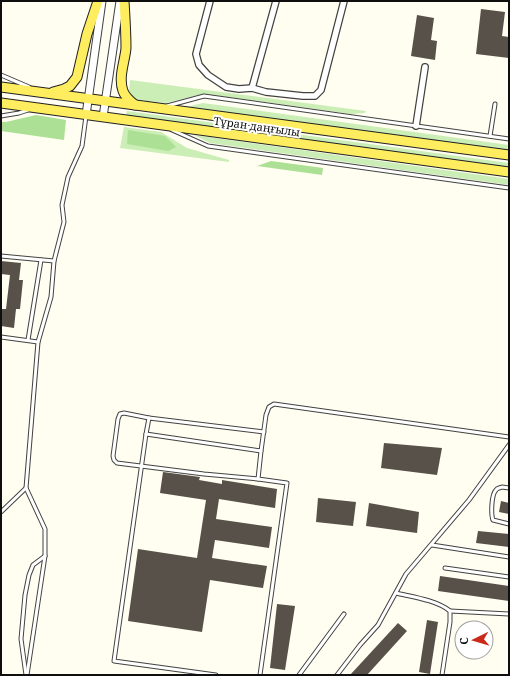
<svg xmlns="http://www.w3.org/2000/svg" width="510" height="676" font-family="'Noto Serif',serif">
<rect width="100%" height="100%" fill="#fffef0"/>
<!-- green -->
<g fill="#cbedb6">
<path d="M130 80 366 111 365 113 351 114 206 94 198 95 166 103 146 101 135 99 129 92Z"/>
<path d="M203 103 509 145V150L186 107Z"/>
<path d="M127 111 509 163V168L126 115Z"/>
<path d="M124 127 161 132 187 148 229 160V162L120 148Z"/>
<path d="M194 135 509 179V185L210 143Z"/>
</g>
<!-- forest -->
<g fill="#ace094">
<path d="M36 115 66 120 64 140 1 131V122H6Z"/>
<path d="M128 130 165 136 176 147 168 151 127 144Z"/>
<path d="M271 161 323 168 322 175 257 166Z"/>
</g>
<!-- building -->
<g fill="#58514a">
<path d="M481 9 505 12 502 36 509 37V58L476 54Z"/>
<path d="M417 15 434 18 431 40 437 41 435 60 411 56Z"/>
<path d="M1 261 21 263 19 280H23L20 309H16L14 328 1 326V309H6L10 275 1 274Z"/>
<path d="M384 443 442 448 437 475 381 468Z"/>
<path d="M163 472 200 477 199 480 222 484V480L277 489 275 508 219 499 216 519 272 527 269 548 215 540 212 558 267 566 263 588 210 580 202 632 128 621 138 549 197 558 206 500 160 493Z"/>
<path d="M318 498 356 502 353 526 316 522Z"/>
<path d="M501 501 509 503V514L499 512Z"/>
<path d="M369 503 419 512 417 533 366 526Z"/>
<path d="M478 531 509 534V547L476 543Z"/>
<path d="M440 576 509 586V601L438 591Z"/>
<path d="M277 604 295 606 285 670 270 668Z"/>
<path d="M427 620 438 622 430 674 419 672Z"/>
<path d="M398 623 407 631 367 675H350Z"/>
</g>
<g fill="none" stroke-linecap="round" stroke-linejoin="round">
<defs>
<g id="service">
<path d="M1 75 29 87"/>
<path d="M167 106 204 96 509 139"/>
<path d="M1 116 19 113 28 110"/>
<path d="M172 130 208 146 509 188"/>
<path d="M490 136 495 104"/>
<path d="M1 256 54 261"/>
<path d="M1 337 38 342"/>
<path d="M28 340 41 260"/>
<path d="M149 418 124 413 120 414 118 419 113 456 114 460 117 463 204 474 258 479"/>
<path d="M146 434 149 418 264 432"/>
<path d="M509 488 502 487C500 488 497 488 496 490 491 495 491 515 493 520L509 524"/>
<path d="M1 512 26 488"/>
<path d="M432 545 509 557"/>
<path d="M445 568 509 577"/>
<path d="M396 593C413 597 436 600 450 611V622L442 675"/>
<path d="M450 611 509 614"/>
<path d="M26 675 21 639 25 595 29 575 33 565 45 556"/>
<path d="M27 675 45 556V529L26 488 38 342 51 297 54 261 64 222 62 205 68 177 82 146 86 116"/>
<path d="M216 675 114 661 146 434 261 451 266 415 269 407 274 404 509 437"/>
<path d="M260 675 287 483 258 479 261 451"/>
<path d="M299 675 344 614"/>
<path d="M337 675 360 645 378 625 406 574 469 500 509 445"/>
</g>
<g id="minor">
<path d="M210 1 196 54 199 65 208 75 226 87 239 89 252 88 266 92 303 96H315L321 90 344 1"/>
<path d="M252 88 276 1"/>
<path d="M416 126 425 67"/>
</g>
<g id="tertiary">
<path d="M86 115 102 1"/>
<path d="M103 117 120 1"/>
</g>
<g id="primary">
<path d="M124 1C125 17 126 32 126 48 125 61 118 77 123 91 125 97 130 101 135 105"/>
<path d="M1 87 509 155"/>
<path d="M53 92 64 89 70 86 77 77 87 34 98 1"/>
<path d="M1 103 509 172"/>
</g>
</defs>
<!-- service casing -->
<use href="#service" stroke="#424242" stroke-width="5"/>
<!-- minor casing -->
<use href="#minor" stroke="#424242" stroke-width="8"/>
<!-- tertiary casing -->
<use href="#tertiary" stroke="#424242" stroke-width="9"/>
<!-- primary casing -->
<use href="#primary" stroke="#202020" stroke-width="11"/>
<!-- service -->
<use href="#service" stroke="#fff" stroke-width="3"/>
<!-- minor -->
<use href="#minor" stroke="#fff" stroke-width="5.5"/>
<!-- tertiary -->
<use href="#tertiary" stroke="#fff" stroke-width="7"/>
<!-- primary -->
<use href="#primary" stroke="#ffed60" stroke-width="9"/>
</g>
<g text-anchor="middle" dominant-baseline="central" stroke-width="4" stroke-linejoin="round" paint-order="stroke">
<!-- street labels -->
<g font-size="11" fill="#0f0f0f" stroke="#fff">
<text transform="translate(257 126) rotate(8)">Тұран даңғылы</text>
</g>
</g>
<!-- border -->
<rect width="510" height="676" fill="none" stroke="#0f0f0f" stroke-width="4"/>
<!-- north arrow -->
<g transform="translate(474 640) rotate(265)"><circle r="19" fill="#ffffff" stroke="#9f9f9f"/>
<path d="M0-3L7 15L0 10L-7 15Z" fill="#cb291a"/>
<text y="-6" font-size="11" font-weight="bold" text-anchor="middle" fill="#0f0f0f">С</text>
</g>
</svg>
